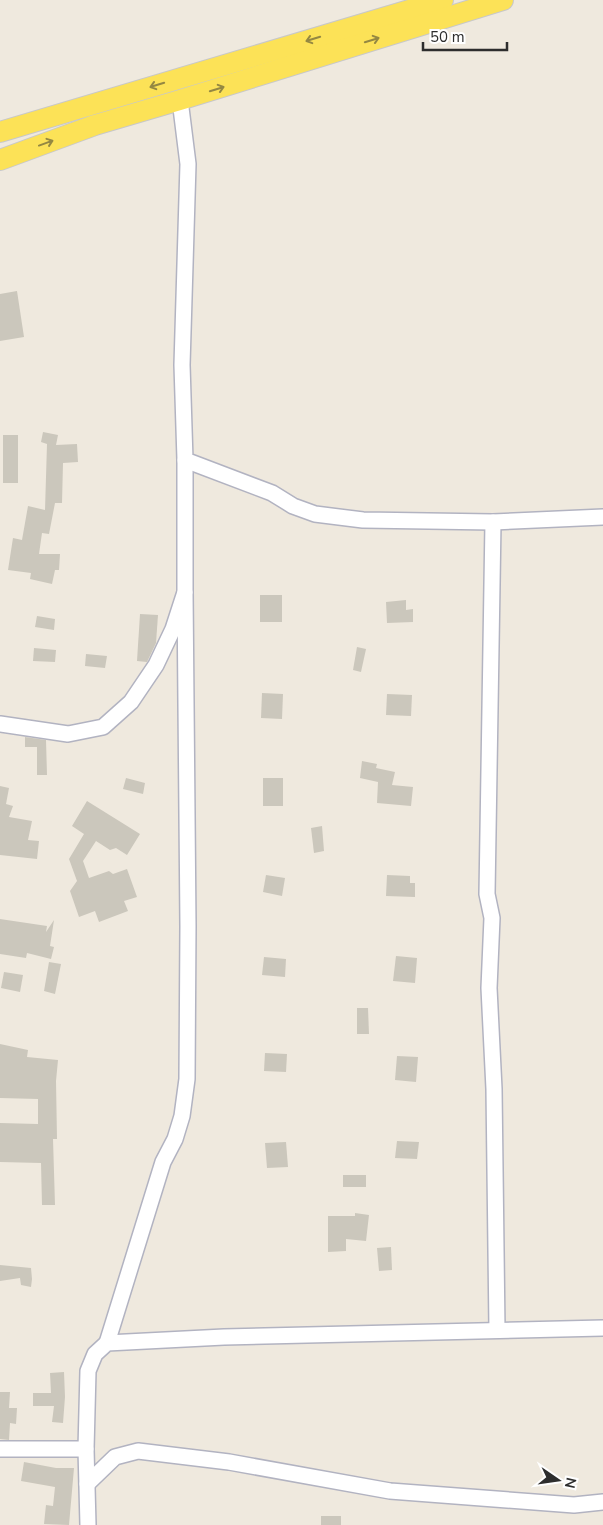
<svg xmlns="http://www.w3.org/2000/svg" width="603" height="1525" font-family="'Nunito Sans',sans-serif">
<rect width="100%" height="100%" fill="#efe9de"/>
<!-- building -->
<g fill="#cbc7bc">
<path d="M17 291 24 337 0 341V294Z"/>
<path d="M43 432 58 435 56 445 77 444 78 462 63 463 62 503H55L49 534 42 533 39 554H60L59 570H55L52 584 30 579 31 573 8 570 13 538 22 540 28 506 45 510 47 444 41 442Z"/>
<rect x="3" y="435" width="15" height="48"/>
<rect x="260" y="595" width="22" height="27"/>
<path d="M406 600V610L413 609V622L387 623 386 602Z"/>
<path d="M140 614 158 615 156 643 147 662 137 661Z"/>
<path d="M37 616 55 619 54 630 35 627Z"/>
<path d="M357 647 366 649 361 672 353 670Z"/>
<path d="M34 648 56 650 55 662 33 661Z"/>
<path d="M86 654 107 656 105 668 85 666Z"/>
<path d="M262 693 283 694 282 719 261 718Z"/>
<path d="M387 694 412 695 411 716 386 715Z"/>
<path d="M25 737 46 740 47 775H37V747H25Z"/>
<path d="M362 761 377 764 376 768 395 772 392 785 413 787 411 806 377 803 378 782 360 778Z"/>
<path d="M126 778 145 783 143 794 123 789Z"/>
<rect x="263" y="778" width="20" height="28"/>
<path d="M0 786 9 788 6 804 13 806 9 817 32 821 28 840 39 841 37 859 0 855Z"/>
<path d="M87 801 140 834 127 855 116 848 110 850 96 841 83 861 89 878 109 871 113 874 127 869 137 897 124 901 128 911 99 922 95 911 79 917 70 891 77 881 69 859 84 834 72 826Z"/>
<path d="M322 826 324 851 314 853 311 828Z"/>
<path d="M266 875 285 878 282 896 263 892Z"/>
<path d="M387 875 410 876V883H415V897L386 896Z"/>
<path d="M0 919 47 926 46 932 54 920 50 946 54 947 51 959 27 953 26 958 0 954Z"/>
<path d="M396 956 417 958 415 983 393 981Z"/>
<path d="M264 957 286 959 285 977 262 975Z"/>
<path d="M49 962 61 964 55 994 44 991Z"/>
<path d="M4 972 23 975 20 992 1 988Z"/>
<path d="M357 1008H368L369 1034H357Z"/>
<path d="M0 1044 28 1050 27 1057 58 1060 56 1081 57 1139H53L55 1205H42L41 1163 0 1162V1123L38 1124V1099L0 1098Z"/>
<path d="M265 1053 287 1054 286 1072 264 1071Z"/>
<path d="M397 1056 418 1057 416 1082 395 1080Z"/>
<path d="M397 1141 419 1142 417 1159 395 1158Z"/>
<path d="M286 1142 288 1167 267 1168 265 1143Z"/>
<rect x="343" y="1175" width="23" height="12"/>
<path d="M355 1213 369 1215 366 1241 346 1239V1251L328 1252V1216H355Z"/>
<path d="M391 1247 392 1270 379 1271 377 1248Z"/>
<path d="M0 1265 31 1268 32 1279 31 1287 21 1285 20 1278 0 1281Z"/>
<path d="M64 1372 65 1397 63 1423 52 1422 54 1406H33V1393H51L50 1373Z"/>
<path d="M0 1392H10L9 1408H17L16 1424 10 1423 9 1440 0 1439Z"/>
<path d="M24 1462 56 1468H74L69 1525 44 1524 46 1505 53 1506 55 1487 21 1481Z"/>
<rect x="321" y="1516" width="20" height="9"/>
</g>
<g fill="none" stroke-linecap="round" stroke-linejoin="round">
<defs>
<g id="minor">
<path d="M180 100 188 164 182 365 185 460 272 493 293 506 315 514 363 520 493 522 603 517"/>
<path d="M493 522 487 894 492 918 489 988 494 1089 497 1330"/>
<path d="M0 724 68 734 103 727 131 702 156 665 173 629 185 592V460"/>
<path d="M107 1343 163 1162 175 1139 182 1116 187 1079 188 926 185 592"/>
<path d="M0 1449H86L88 1371 95 1354 107 1343 224 1337 603 1328"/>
<path d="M86 1449 88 1525"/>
<path d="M87 1484 115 1457 138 1451 229 1462 390 1491 574 1505 603 1502"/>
</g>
<g id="major">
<path d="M0 132 443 0"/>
<path d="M0 160 95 125 180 100 503 0"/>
</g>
</defs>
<!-- minor casing -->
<use href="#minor" stroke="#b2b3c1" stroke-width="18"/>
<!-- major casing -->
<use href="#major" stroke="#c8c8c8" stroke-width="22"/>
<!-- minor -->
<use href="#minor" stroke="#fff" stroke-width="15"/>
<!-- major -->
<use href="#major" stroke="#fce257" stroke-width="20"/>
</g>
<!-- one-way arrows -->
<defs><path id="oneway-shaft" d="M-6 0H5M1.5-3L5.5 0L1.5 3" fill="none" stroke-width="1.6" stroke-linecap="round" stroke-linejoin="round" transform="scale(1.25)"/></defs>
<g stroke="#948842">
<use href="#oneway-shaft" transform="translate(313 39) rotate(163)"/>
<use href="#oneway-shaft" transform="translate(372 40) rotate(-17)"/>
<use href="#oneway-shaft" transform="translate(157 85) rotate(163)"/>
<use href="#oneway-shaft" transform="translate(217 89) rotate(-17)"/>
<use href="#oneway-shaft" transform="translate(46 143) rotate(-20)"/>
</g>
<!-- north arrow -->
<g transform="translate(558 1480) rotate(103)" stroke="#ffffff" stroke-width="4" paint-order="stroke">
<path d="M0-4L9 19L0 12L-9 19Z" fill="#2d2d2d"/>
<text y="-8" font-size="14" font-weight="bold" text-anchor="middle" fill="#2d2d2d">N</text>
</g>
<!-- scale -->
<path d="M423 42v8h84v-8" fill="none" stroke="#2d2d2d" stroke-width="2.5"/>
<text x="430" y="42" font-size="15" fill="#2d2d2d" stroke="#ffffff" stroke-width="4" paint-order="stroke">50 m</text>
</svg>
